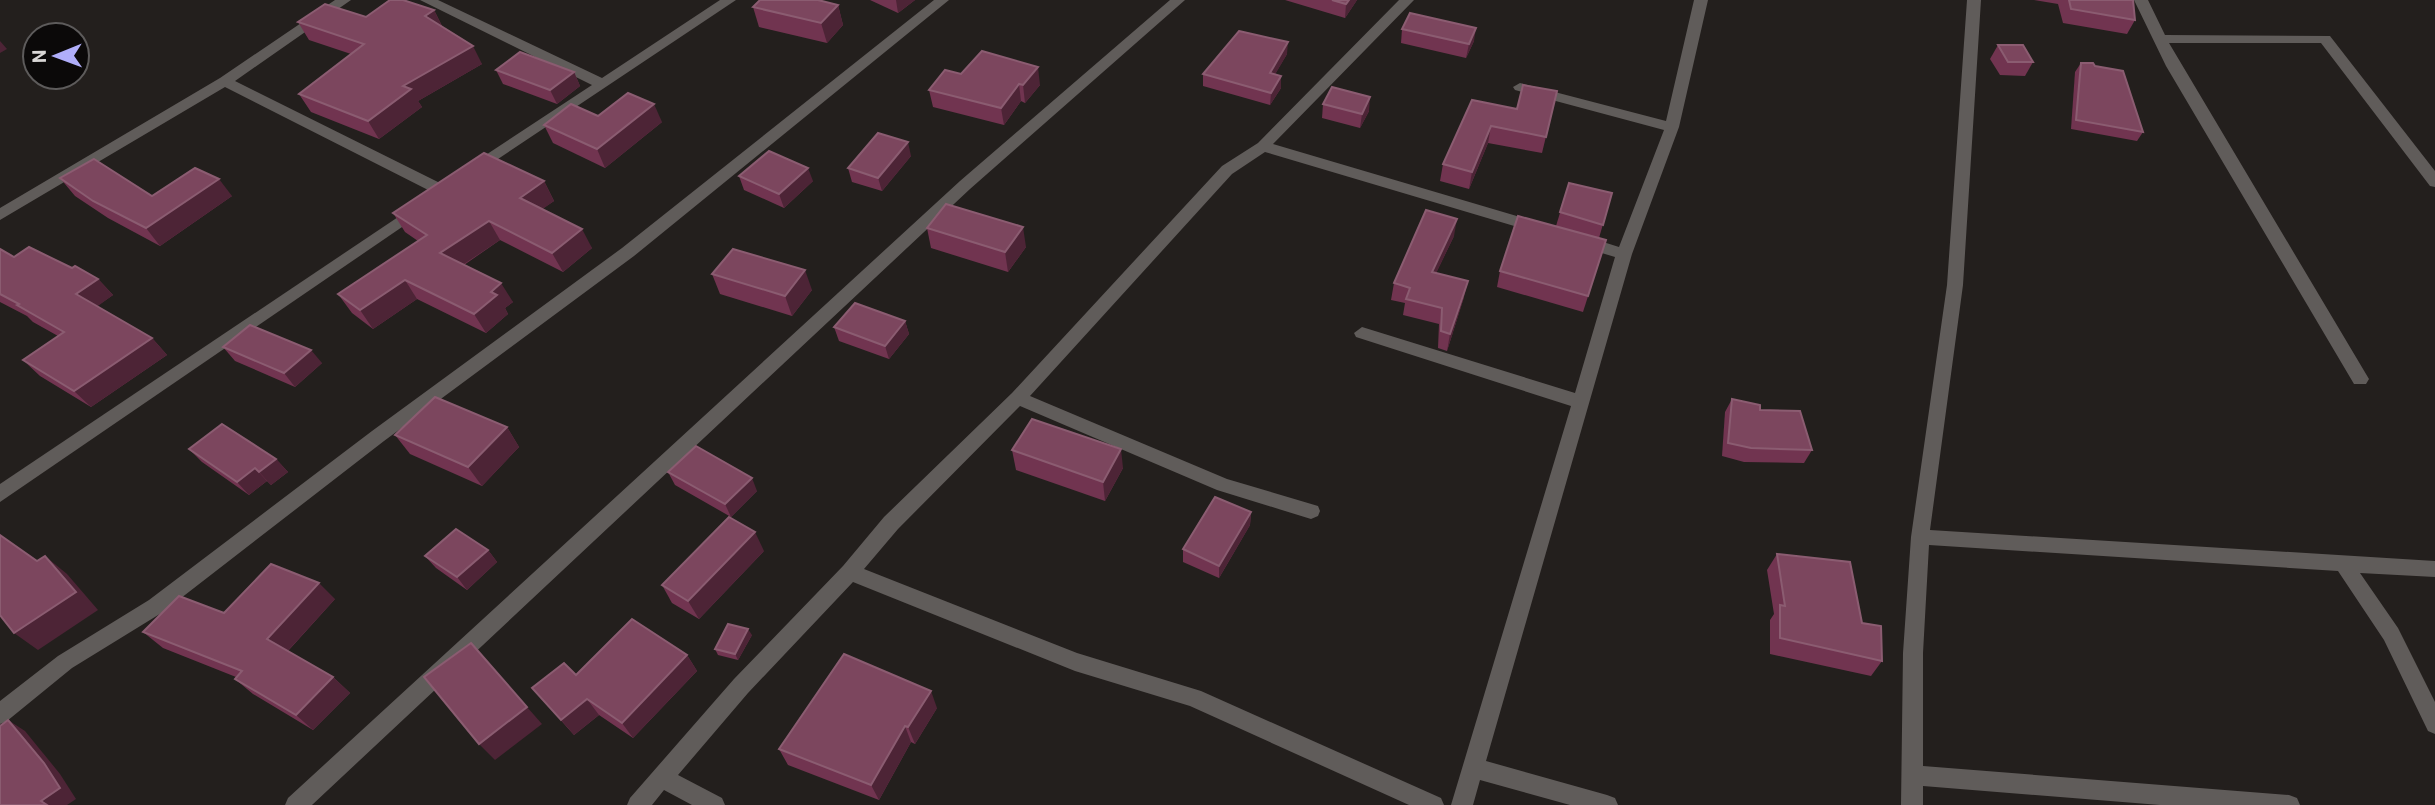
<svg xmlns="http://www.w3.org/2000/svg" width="2435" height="805" font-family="Roboto,sans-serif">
<rect width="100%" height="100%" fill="#231f1d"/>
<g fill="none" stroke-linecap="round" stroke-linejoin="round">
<!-- minor -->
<g fill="#605c5a" fill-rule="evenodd">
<path d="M335 0H351L235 81 448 187 451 191 448 195H438L225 87 0 220V208L220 78Z"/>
<path d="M420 0H438L602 78 720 0H736L474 175 466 170 469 166 592 85Z"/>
<path d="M934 0H949L634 256 384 441 163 612 72 668 7 721 0 724V701L58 656 149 600 372 431 622 248Z"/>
<path d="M1170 0H1185L970 189 312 805H285L288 798 960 181Z"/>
<path d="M1399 0H1414L1273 144 1544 224 1546 228 1544 232 1538 233 1265 152 1232 174 1030 396 1227 479 1318 506 1320 511 1318 516 1311 519 1217 490 1020 406 898 529 864 569 1077 653 1201 691 1441 798 1444 805H1409L1190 706 1075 671 853 582 748 693 678 775 722 798 725 805H692L664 790 652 805H627L630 798 734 679 843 566 884 517 1012 393 1222 166 1258 143Z"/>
<path d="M1694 0H1708L1679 127 1632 254 1486 761 1607 795 1615 798 1618 805H1570L1480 780 1473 805H1451L1571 406 1356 337 1354 333 1362 327 1575 393 1615 257 1575 245 1573 241 1581 235 1619 247 1664 130 1515 90 1513 87 1520 83 1666 121Z"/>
<path d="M1967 0H1981L1963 285 1930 530 2435 561V577L2360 573 2398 628 2435 702V734L2428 731 2384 640 2338 571 1929 545 1923 653V766L2289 795 2297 798 2300 805H2160L1923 786V805H1901L1903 653 1911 537 1947 285Z"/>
<path d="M2134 0H2148L2165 35 2330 36 2435 171V187L2430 186 2321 43H2169L2366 374 2369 379 2366 384H2354L2166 66Z"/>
<path d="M419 203 424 204 427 208 424 212 0 502V484Z"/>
</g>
</g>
<!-- wall -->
<g fill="#713450">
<path d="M870 0H915L898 13Z"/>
<path d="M1285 0H1357L1345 18Z"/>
<path d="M2034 0H2133L2135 20 2127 34 2063 23 2058 4Z"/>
<path d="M838 5 843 25 827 43 759 27 753 7Z"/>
<path d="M434 10 443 28 482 64 418 101 422 107 379 139 311 112 299 94 351 54 309 40 298 22 366 17Z"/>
<path d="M1402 29 1474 41 1466 58 1401 43Z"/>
<path d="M1998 45 2033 62 2025 76 2000 75 1990 59Z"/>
<path d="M1287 54 1275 74 1281 88 1270 105 1203 86V74Z"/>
<path d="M2081 63 2143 132 2137 141 2071 129 2075 72Z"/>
<path d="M496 70 574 72 580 86 557 104 503 84Z"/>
<path d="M961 74 1040 85 1025 103 1021 101 1004 125 933 107 929 90Z"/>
<path d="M1557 91 1542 153 1488 143 1469 189 1440 181 1443 164 1472 100 1517 109Z"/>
<path d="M1323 104 1369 111 1360 128 1322 118Z"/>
<path d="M598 116 662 122 605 168 553 143 544 125Z"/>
<path d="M911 156 882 191 852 182 848 168Z"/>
<path d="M739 176 813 181 784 208 744 190Z"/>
<path d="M60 178 152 196H232L160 246 108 218 75 196Z"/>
<path d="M544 181 554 201 542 209 592 248 563 272 500 240 464 265 513 302 505 308 508 314 486 333 417 299 373 329 352 313 338 294 418 241 405 232 393 213Z"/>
<path d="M1569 183 1612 193 1599 238 1556 226Z"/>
<path d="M927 228 1026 247 1008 272 931 248Z"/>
<path d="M1454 236 1436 273 1464 297 1447 351 1438 348 1439 324 1403 315 1405 303 1391 300 1394 283Z"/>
<path d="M1606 240 1583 312 1497 287 1500 271Z"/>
<path d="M0 249 14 257 72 268 98 279 113 295 97 306 152 338 167 355 91 407 40 376 23 360 58 336 33 322 27 316 0 302Z"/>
<path d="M712 274 812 290 792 316 720 294Z"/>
<path d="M905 321 909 334 889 359 839 341 834 327Z"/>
<path d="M223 347 322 363 295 387 235 361Z"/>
<path d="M1732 399 1760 410 1812 450 1804 463 1744 462 1722 456 1725 412Z"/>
<path d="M507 427 519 447 482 486 410 454 395 435Z"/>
<path d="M189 449 276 459 288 472 271 485 267 481 249 495 202 462Z"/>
<path d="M1012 450 1123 468 1105 501 1016 470Z"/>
<path d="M668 472 757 491 731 517 675 485Z"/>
<path d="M1251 512 1250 525 1219 578 1183 562V549Z"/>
<path d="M488 550 497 562 467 590 436 568 425 556Z"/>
<path d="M764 551 699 619 672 603 662 585Z"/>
<path d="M1777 554 1862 623 1882 661 1871 676 1770 654V620L1774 614 1767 570Z"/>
<path d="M335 599 288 651 333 677 350 693 313 730 253 694 235 679 236 677 163 648 143 632 224 613Z"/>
<path d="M752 635 738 660 718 655 715 649Z"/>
<path d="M687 655 697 671 633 738 599 715 574 735 532 688 576 675Z"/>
<path d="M937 708 915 744 911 742 879 800 788 765 779 749Z"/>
</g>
<!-- shaded-wall -->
<g fill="#4d2436">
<path d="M896 0H915L898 13Z"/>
<path d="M1349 0H1357L1345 18 1346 4Z"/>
<path d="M838 5 843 25 827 43 821 23Z"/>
<path d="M434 10 443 28 425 16Z"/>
<path d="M1476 28 1474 41 1466 58 1469 44Z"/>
<path d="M0 41 7 49 0 53Z"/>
<path d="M1288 42 1287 54 1269 85 1270 73Z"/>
<path d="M473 46 482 64 418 101 422 107 379 139 368 121 403 86Z"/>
<path d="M1038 67 1040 85 1025 103 1023 85Z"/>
<path d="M574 72 580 86 557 104 550 90Z"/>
<path d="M1281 76V88L1270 105 1271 93Z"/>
<path d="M1019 84 1021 101 1004 125 1001 108Z"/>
<path d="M1370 97 1369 111 1360 128 1362 114Z"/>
<path d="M654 104 662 122 605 168 597 149Z"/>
<path d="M1491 126 1488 143 1469 189 1472 172Z"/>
<path d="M908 142 911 156 882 191 878 178Z"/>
<path d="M808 168 813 181 784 208 779 194Z"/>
<path d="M219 179 232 196 160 246 146 228Z"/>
<path d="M544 181 554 201 530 218 520 198Z"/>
<path d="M1457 219 1454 236 1429 288 1432 272Z"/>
<path d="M489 221 500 240 452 272 440 253Z"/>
<path d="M1023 227 1026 247 1008 272 1005 252Z"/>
<path d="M582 229 592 248 563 272 552 253Z"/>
<path d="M805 270 812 290 792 316 785 296Z"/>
<path d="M98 279 113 295 91 311 76 294Z"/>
<path d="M405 280 417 299 373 329 360 310Z"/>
<path d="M1468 281 1464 297 1447 351 1450 334Z"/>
<path d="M501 283 513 302 505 308 508 314 486 333 474 314 491 292Z"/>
<path d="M905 321 909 334 889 359 885 346Z"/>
<path d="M152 338 167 355 91 407 74 391Z"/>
<path d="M311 350 322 363 295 387 284 373Z"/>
<path d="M507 427 519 447 482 486 468 467Z"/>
<path d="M1121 449 1123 468 1105 501 1103 482Z"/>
<path d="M276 459 288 472 271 485 259 472Z"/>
<path d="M255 468 267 481 249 495 237 482Z"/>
<path d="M752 478 757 491 731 517 725 504Z"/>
<path d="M1251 512 1250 525 1219 578V566Z"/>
<path d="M755 532 764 551 699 619 688 601Z"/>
<path d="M488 550 497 562 467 590 457 577Z"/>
<path d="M45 556 67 574 98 610 38 650 14 633Z"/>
<path d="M319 583 335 599 284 655 267 639Z"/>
<path d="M748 629 752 635 738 660 735 654Z"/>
<path d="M687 655 697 671 633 738 622 723Z"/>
<path d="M333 677 350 693 313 730 296 715Z"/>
<path d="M931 691 937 708 915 744 908 727Z"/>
<path d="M587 699 599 715 574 735 561 720Z"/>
<path d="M527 707 542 724 495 760 479 744Z"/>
<path d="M8 720 25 731 60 774 76 799 67 805H47L41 801Z"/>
<path d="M905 726 911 742 879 800 871 785Z"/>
</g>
<!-- building -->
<g fill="#7c465e" stroke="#8b5c71" stroke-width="2">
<path d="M390 0H403L434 10 425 16 473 46 403 86 411 89 368 121 299 94 364 44 298 22 325 4 366 17Z"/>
<path d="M760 0H818L838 5 821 23 753 7Z"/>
<path d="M1332 0H1349L1346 4Z"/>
<path d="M2069 0H2133L2135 20 2071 9Z"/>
<path d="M1410 13 1476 28 1469 44 1402 29Z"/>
<path d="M1239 31 1288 42 1270 73 1281 76 1271 93 1203 74Z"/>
<path d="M1998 45H2023L2033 62H2008Z"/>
<path d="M982 51 1038 67 1023 85 1019 84 1001 108 929 90 945 70 961 74Z"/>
<path d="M520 52 574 72 550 90 496 70Z"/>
<path d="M2081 63H2093L2095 66 2123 71 2143 132 2076 120Z"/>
<path d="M1523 85 1557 91 1546 137 1491 126 1472 172 1443 164 1472 100 1517 109Z"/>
<path d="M1332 87 1370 97 1362 114 1323 104Z"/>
<path d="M628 93 654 104 597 149 544 125 571 104 598 116Z"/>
<path d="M878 133 908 142 878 178 848 168Z"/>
<path d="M769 151 808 168 779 194 739 176Z"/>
<path d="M484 153 544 181 520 198 582 229 552 253 489 221 440 253 501 283 491 292 497 295 474 314 405 280 360 310 338 294 427 235 393 213Z"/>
<path d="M94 159 152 196 195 168 219 179 146 228 93 201 60 178Z"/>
<path d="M1569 183 1612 193 1603 225 1560 212Z"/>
<path d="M946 204 1023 227 1005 252 927 228Z"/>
<path d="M1426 210 1457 219 1432 272 1468 281 1450 334 1441 331 1442 308 1406 299 1410 288 1394 283Z"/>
<path d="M1518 216 1606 240 1588 296 1500 271Z"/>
<path d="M29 247 72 268 75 266 98 279 76 294 152 338 74 391 23 360 64 332 17 305 19 304 0 294V249L14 257Z"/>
<path d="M733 249 805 270 785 296 712 274Z"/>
<path d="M855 303 905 321 885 346 834 327Z"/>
<path d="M250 325 311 350 284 373 223 347Z"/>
<path d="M435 397 507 427 468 467 395 435Z"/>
<path d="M1732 399 1760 405V410L1800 411 1812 450 1751 448 1728 443Z"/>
<path d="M1032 419 1121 449 1103 482 1012 450Z"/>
<path d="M222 424 276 459 259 472 255 468 237 482 189 449Z"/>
<path d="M696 446 752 478 725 504 668 472Z"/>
<path d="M1215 497 1251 512 1219 566 1183 549Z"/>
<path d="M729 517 755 532 688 601 662 585Z"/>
<path d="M456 529 488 550 457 577 425 556Z"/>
<path d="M0 535 37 561 45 556 76 592 14 633 0 615Z"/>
<path d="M1777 554 1850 562 1862 623 1881 626 1882 661 1780 638V605L1785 606Z"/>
<path d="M271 564 319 583 267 639 333 677 296 715 235 679 242 671 143 632 179 596 224 613Z"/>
<path d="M632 619 687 655 622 723 587 699 561 720 532 688 564 663 576 675Z"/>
<path d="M728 624 748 629 735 654 715 649Z"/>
<path d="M471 643 527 707 479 744 424 677Z"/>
<path d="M844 654 931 691 908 727 905 726 871 785 779 749Z"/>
<path d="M8 720 44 763 60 788 41 801 47 805H0V726Z"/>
</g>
<!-- north arrow -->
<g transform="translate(56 56) rotate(269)"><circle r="33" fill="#0b0909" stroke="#5d5b5b" stroke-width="2"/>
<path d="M0-5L12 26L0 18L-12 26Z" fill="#b0aefa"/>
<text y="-10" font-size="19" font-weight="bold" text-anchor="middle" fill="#d9d7d6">N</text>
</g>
</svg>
